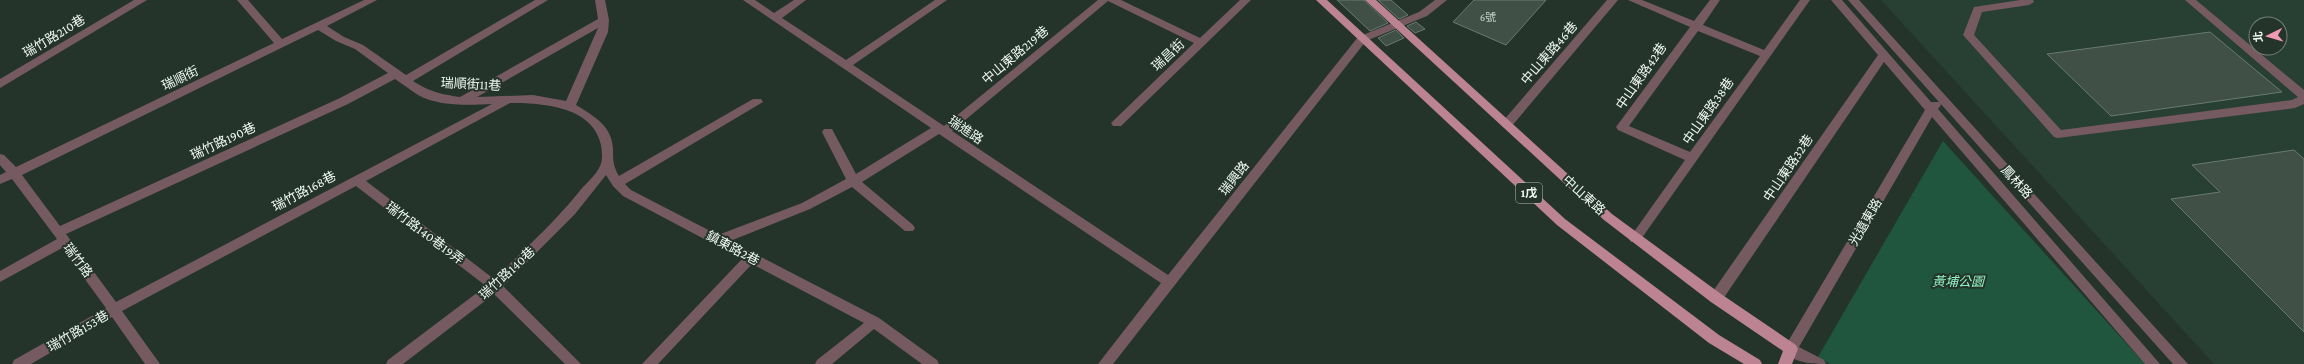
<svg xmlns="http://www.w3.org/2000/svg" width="2304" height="364" font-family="'Crimson Pro','Noto Sans TC',serif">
<rect width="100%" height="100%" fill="#24342b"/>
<!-- built -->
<path fill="#283f33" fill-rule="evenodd" d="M1881 0H2304V364H2214ZM2256 24H2280V48H2256Z"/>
<!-- green -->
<path fill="#21563e" d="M1943 141 2145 364H1830L1818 357Z"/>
<!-- building -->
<g fill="#405047" stroke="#697a70">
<path d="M1337 0H1364L1388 23 1370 31Z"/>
<path d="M1378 0H1391L1408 15 1399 19Z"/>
<path d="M1474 0H1546L1506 45 1453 22Z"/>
<path d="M1416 22 1425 29 1415 33 1407 26Z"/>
<path d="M1396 30 1404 38 1386 46 1378 38Z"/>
<path d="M2210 32 2282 92 2111 116 2047 54Z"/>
<path d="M2294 150 2304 159V332L2171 199 2220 192 2192 165Z"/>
</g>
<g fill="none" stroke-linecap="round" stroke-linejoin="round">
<!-- minor -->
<g fill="#765a62" fill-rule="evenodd">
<path d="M134 0H147L0 88V79Z"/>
<path d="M237 0H248L282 39 364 0H377L327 26 344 37 363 45 406 75 535 0H548L413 81C430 92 440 94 460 97L598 19 595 0H605L609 20 608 32 576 105C594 116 612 126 613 149 613 160 613 166 619 176L753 99H761L763 102 625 184 631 190 718 235 802 203 846 179 822 132 824 129H832L856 174 931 128 743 0H755L774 13 794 0H806L782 18 846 60 935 0H947L853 65 944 126 1098 0H1121L1200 38 1240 0H1251L1121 126H1113L1111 123 1194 43 1108 1 952 131 1168 275 1358 37 1419 12 1435 0H1447L1427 16 1366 41 1113 364H1098L1161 283 939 134 862 182 913 225 915 228 913 231H905L852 187 810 209 730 241 879 318 937 360 939 364H922L874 329 832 364H815L817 360 864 323 752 264 658 364H642L742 259 623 196 613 186 606 175 575 214 503 286 581 364H565L494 294 403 364H386L388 360 486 286 356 186 122 311 160 364H145L112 317 31 364H12L14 360 106 308 62 248 0 282V271L57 239 12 179 0 184V175L6 172 0 165V154L4 155 16 167 274 43ZM598 28 566 101 533 95 477 97ZM318 30 336 41 355 49 388 73 340 98 60 226 22 175ZM395 79C403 84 410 90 418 95 440 107 469 105 492 104L116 302 66 234 348 104ZM510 103C542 103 593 106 601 145 602 150 603 161 600 166 597 173 589 181 583 187 557 220 525 249 494 279L366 181Z"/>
<path d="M1607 0H1618L1511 127H1503L1501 124 1503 121Z"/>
<path d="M1628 0H1642L1694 21 1710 0H1720L1703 25 1764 50 1800 0H1810L1639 242H1631L1629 239 1631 236 1685 160 1618 130 1616 127 1690 27ZM1698 31 1760 56 1690 152 1629 126Z"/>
<path d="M1831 0H1842L1931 102H1939L1848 0H1859L2188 364H2173L1940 103 1941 105 1938 109 2160 364H2145L1932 117 1799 347 1824 360 1826 364C1812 364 1791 363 1784 349L1786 345 1925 110 1884 62 1721 302H1711L1709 298 1711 294 1878 55Z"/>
<path d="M2020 0H2033L2034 2 2029 5 1982 12 1974 35 2061 130 2292 100 2298 97 2185 0H2196L2304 90V104L2295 108 2058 138 2054 137 1963 35 1974 7Z"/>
</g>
<!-- major -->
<g fill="#bc8393" fill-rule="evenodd">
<path d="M1316 0H1327L1565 219 1719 335 1760 360 1762 364H1744L1709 343 1557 225Z"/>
<path d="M1365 0H1376L1612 214 1721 294 1796 345 1798 349 1792 364H1778L1783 351 1711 302 1604 220Z"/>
</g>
</g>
<g text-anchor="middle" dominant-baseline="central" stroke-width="4" stroke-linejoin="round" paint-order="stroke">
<!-- number labels -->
<g font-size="11" fill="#c2cec7">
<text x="1488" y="17">6號</text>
</g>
<!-- shield labels -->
<rect fill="#24342b" stroke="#b1bdb6" stroke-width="1" x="1516" y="183" width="26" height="20" rx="3"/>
<g font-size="12" font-weight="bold" fill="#eef8f2">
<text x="1529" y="193">1戊</text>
</g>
<!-- street labels -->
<g font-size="13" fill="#eef8f2" stroke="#24342b">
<text transform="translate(54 36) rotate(-31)">瑞竹路210巷</text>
<text transform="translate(1549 53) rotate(-49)">中山東路46巷</text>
<text transform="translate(1015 55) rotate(-40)">中山東路219巷</text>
<text transform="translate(1168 55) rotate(-43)">瑞昌街</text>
<text transform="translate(1641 76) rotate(-55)">中山東路42巷</text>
<text transform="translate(180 78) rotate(-26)">瑞順街</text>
<text transform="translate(471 84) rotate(3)">瑞順街11巷</text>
<text transform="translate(1708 111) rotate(-55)">中山東路38巷</text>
<text transform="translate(966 130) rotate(34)">瑞進路</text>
<text transform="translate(223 141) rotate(-25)">瑞竹路190巷</text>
<text transform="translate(1788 168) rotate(-56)">中山東路32巷</text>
<text transform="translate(1234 178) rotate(-52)">瑞興路</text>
<text transform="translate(2017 182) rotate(48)">鳳林路</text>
<text transform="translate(304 191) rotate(-28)">瑞竹路168巷</text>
<text transform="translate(1584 195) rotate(42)">中山東路</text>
<text transform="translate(1865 222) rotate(-60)">光遠東路</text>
<text transform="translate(425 233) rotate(37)">瑞竹路140巷19弄</text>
<text transform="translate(733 248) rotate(28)">鎮東路2巷</text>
<text transform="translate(78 260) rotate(53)">瑞竹路</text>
<text transform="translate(507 273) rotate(-43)">瑞竹路140巷</text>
<text transform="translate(78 331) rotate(-30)">瑞竹路153巷</text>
</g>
<!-- park labels -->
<g font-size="13" font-style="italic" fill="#91f2c1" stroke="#24342b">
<text x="1958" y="281">黃埔公園</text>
</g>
</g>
<!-- north arrow -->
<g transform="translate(2268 36) rotate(265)"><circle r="19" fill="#24342b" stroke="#75827b"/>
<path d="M0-3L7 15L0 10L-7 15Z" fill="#f09ab4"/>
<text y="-6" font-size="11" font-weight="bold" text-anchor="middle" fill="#eef8f2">北</text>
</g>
</svg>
